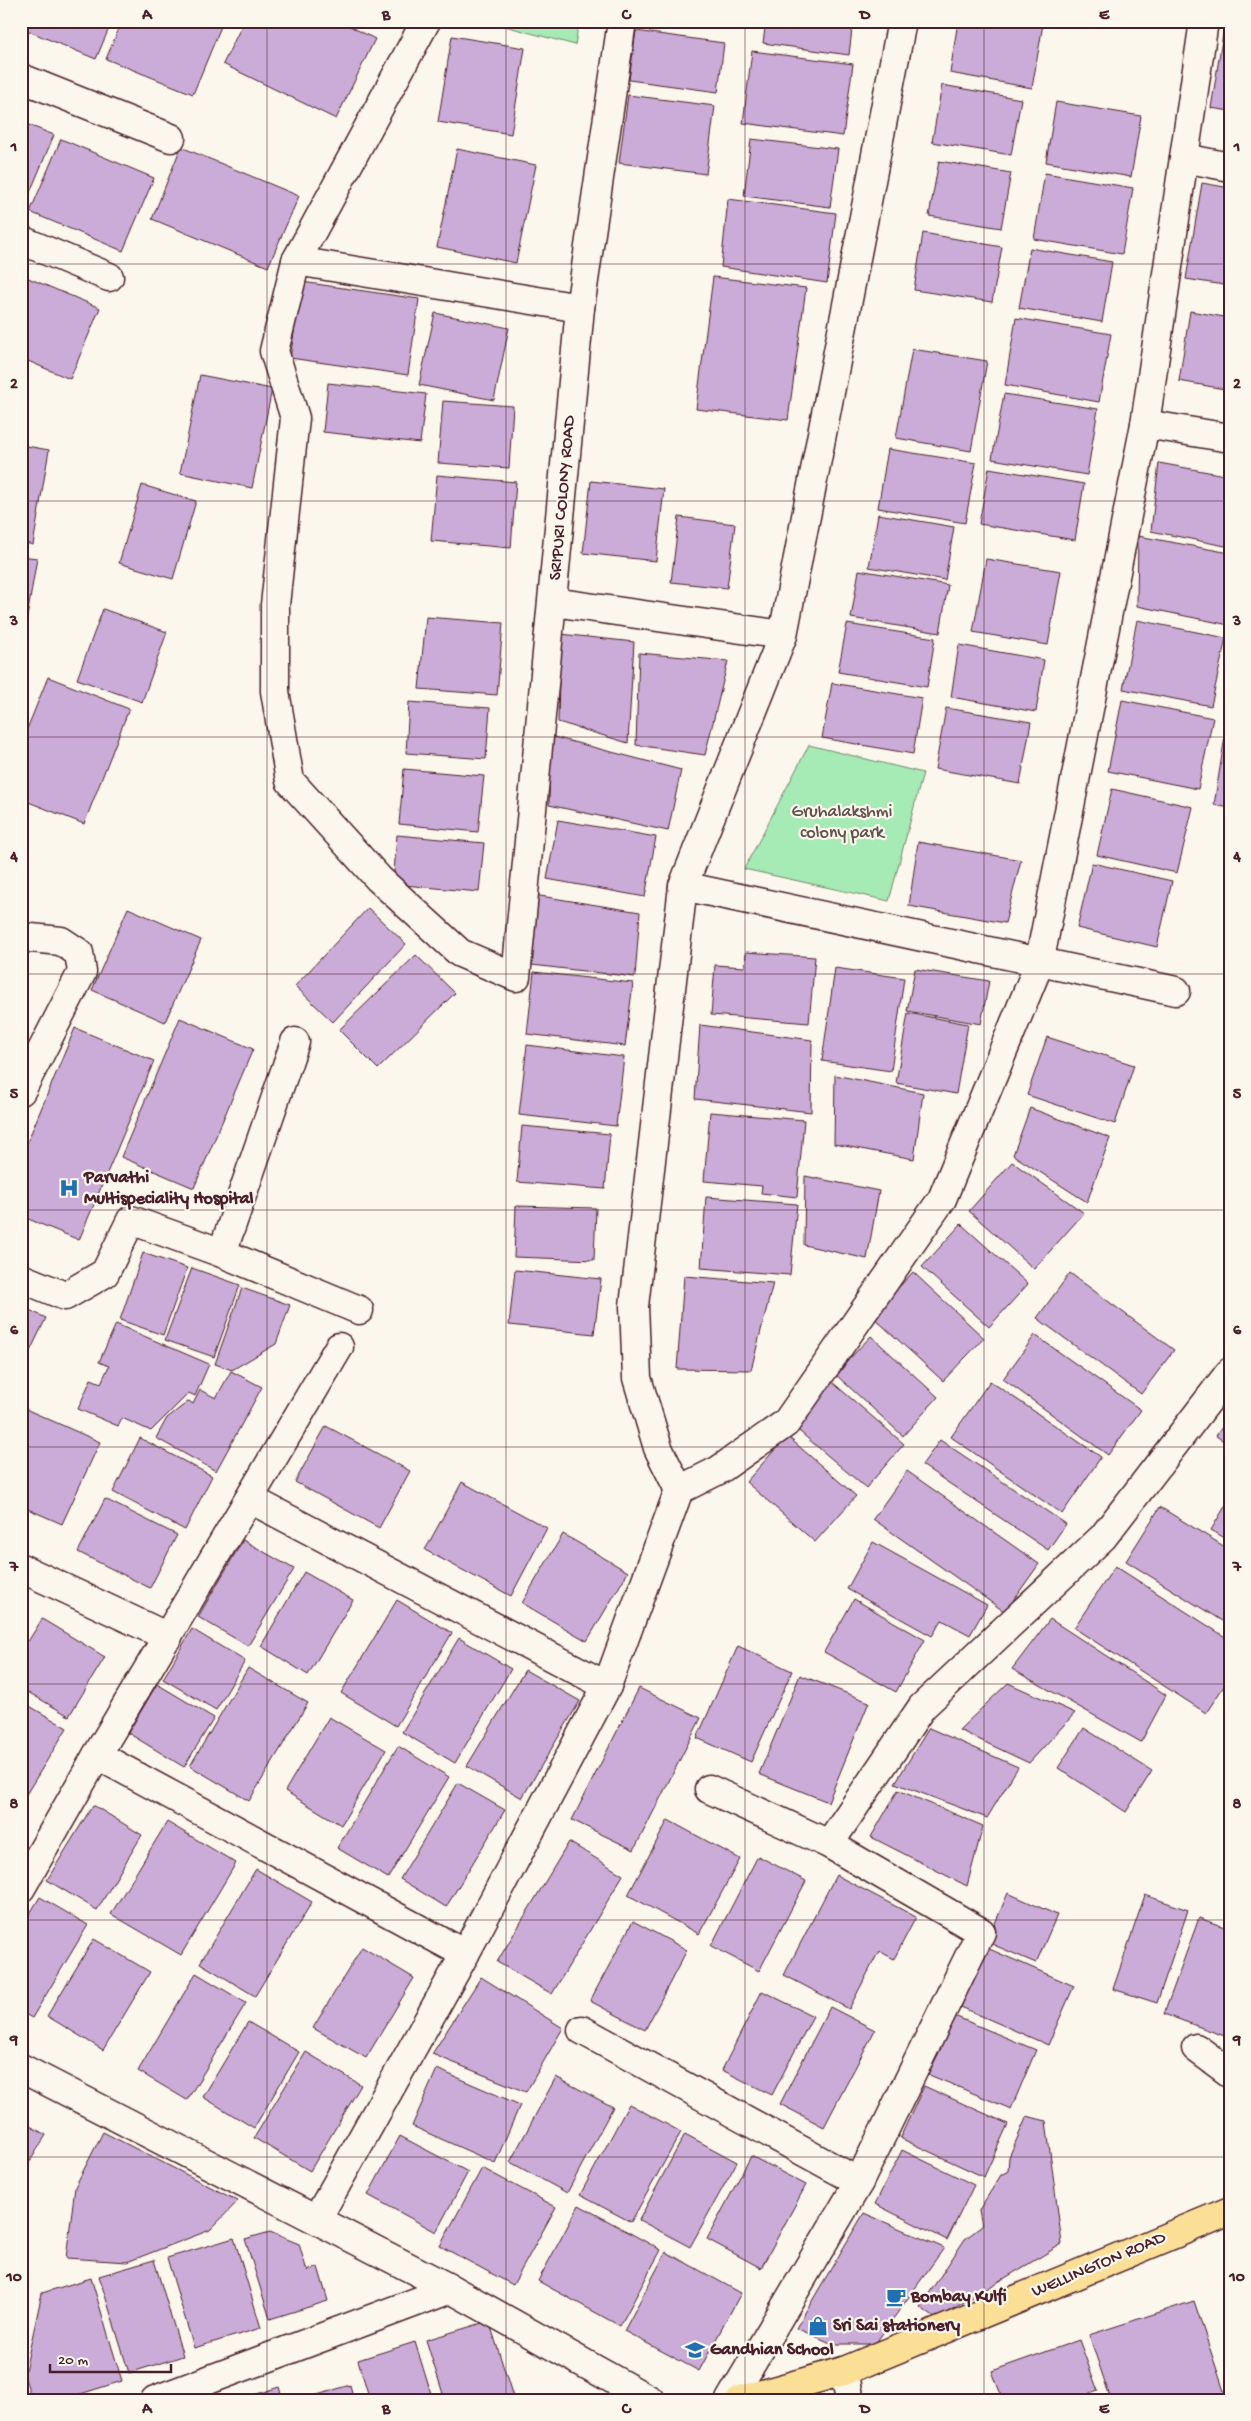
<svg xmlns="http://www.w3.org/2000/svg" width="1251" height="2421" font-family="'Gochi Hand',sans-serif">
<rect width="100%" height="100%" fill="#fbf7ec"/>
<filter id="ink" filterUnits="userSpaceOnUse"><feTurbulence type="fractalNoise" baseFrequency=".02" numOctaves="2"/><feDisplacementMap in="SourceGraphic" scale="10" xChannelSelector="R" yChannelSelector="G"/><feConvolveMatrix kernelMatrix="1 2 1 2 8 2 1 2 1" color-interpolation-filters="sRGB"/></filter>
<g filter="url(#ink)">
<!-- green -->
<g fill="#a6eab5" stroke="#788470">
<path d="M486 21H579L575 45Z"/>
<path d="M809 745 923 773 889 901 744 869Z"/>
</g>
<!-- building -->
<g fill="#cbacd8" stroke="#4a1f2b">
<path d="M21 21H112L96 59 21 28Z"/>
<path d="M122 21H214L222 24 193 94 106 59Z"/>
<path d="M244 21H340L375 39 336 119 223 64Z"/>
<path d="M766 21H853L849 55 763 43Z"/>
<path d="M958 21H1025L1043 24 1032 88 950 73Z"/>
<path d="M1225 21H1230V111L1211 108Z"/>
<path d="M636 31 724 43 718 92 629 80Z"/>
<path d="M452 36 525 48 511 134 438 122Z"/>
<path d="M752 51 853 64 843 136 743 123Z"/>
<path d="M942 85 1021 99 1011 155 932 142Z"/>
<path d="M628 95 715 106 706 174 619 163Z"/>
<path d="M1056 102 1141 116 1131 177 1046 162Z"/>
<path d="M21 122 54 135 23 209 21 208Z"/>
<path d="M61 139 154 178 123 251 30 212Z"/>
<path d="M751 139 838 149 830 207 744 196Z"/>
<path d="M181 147 299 196 268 267 152 219Z"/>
<path d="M457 149 536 165 516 263 437 247Z"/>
<path d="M939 161 1011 173 1001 228 929 216Z"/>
<path d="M1045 173 1133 188 1122 254 1034 239Z"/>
<path d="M1202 183 1230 188V286L1186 279Z"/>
<path d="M728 199 836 213 827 283 721 267Z"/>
<path d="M923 233 1002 247 992 302 914 290Z"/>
<path d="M1030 248 1112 262 1102 322 1019 308Z"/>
<path d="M21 275 100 308 70 379 21 358Z"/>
<path d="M713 277 806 288 788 420 696 409Z"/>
<path d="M302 282 419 299 408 375 290 358Z"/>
<path d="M1190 311 1230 318V390L1179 381Z"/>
<path d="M435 313 509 328 494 400 419 385Z"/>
<path d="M1016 318 1111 334 1099 402 1005 385Z"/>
<path d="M912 349 987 361 971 451 896 438Z"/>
<path d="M200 375 272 389 252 488 180 473Z"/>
<path d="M328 383 426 394 420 443 323 432Z"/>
<path d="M1004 394 1098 409 1087 475 992 459Z"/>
<path d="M443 401 513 406 509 468 438 463Z"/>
<path d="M21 445 49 450 33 545 21 542Z"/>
<path d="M888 449 976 463 965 523 878 508Z"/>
<path d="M1159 463 1230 476V547L1151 531Z"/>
<path d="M989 468 1084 484 1075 540 979 524Z"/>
<path d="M437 475 516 482 511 548 431 541Z"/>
<path d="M591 481 664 489 656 561 583 553Z"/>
<path d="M142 485 196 501 173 579 119 563Z"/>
<path d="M878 514 954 527 945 580 869 567Z"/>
<path d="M679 517 735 524 727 588 671 582Z"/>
<path d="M1138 536 1230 553 1229 625 1137 606Z"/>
<path d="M21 556 37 558 21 653Z"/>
<path d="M986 559 1061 571 1048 645 973 632Z"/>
<path d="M859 570 948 585 940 633 851 618Z"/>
<path d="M103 609 167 632 142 702 77 679Z"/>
<path d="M426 617 503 623 497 695 419 689Z"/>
<path d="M1137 620 1226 638 1211 706 1123 689Z"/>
<path d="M847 624 935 638 927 687 838 672Z"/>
<path d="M560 634 634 642 628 743 558 722Z"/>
<path d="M959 645 1044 660 1036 712 951 697Z"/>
<path d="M639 653 728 661 705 755 636 745Z"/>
<path d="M48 677 129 709 84 824 21 799V744Z"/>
<path d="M832 683 922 698 913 754 822 738Z"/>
<path d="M1122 700 1213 718 1198 789 1108 771Z"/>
<path d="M409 702 490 708 486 759 406 753Z"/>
<path d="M946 708 1031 722 1020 784 935 769Z"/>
<path d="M1226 730H1230V808L1214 805Z"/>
<path d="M550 736 681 770 668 831 549 805Z"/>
<path d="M404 769 484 776 478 832 399 824Z"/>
<path d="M1112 789 1193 807 1177 873 1097 855Z"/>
<path d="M558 820 656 837 645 897 547 879Z"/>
<path d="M397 835 484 843 479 892 393 884Z"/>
<path d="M918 842 1021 860 1005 923 909 906Z"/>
<path d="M1092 863 1172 881 1157 947 1077 928Z"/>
<path d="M534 895 640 912 635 977 532 965Z"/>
<path d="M128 908 201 940 165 1022 92 990Z"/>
<path d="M368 908 406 944 333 1022 295 986Z"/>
<path d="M746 952 815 957 809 1023 711 1015 715 965 745 967Z"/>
<path d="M416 955 455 993 378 1069 339 1030Z"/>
<path d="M835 968 904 978 891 1071 822 1061Z"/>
<path d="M915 969 989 981 981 1024 907 1011Z"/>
<path d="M534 972 633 983 625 1046 527 1034Z"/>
<path d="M908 1013 968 1024 956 1094 896 1083Z"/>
<path d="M180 1018 253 1049 194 1188 121 1157Z"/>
<path d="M700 1025 812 1040 811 1112 695 1099Z"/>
<path d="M75 1028 154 1061 79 1240 21 1216V1157Z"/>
<path d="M1047 1037 1134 1065 1115 1124 1027 1095Z"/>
<path d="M527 1045 624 1057 616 1126 519 1115Z"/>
<path d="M835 1075 923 1093 914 1159 834 1144Z"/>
<path d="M1030 1108 1110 1138 1087 1202 1013 1155Z"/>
<path d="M710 1112 804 1120 797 1197 761 1193 762 1186 704 1181Z"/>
<path d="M522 1126 610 1134 605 1189 517 1182Z"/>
<path d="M1012 1162 1084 1213 1034 1269 969 1211Z"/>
<path d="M805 1176 879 1191 867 1259 804 1245Z"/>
<path d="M706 1197 797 1204 790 1275 701 1268Z"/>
<path d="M516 1206 596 1208 594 1260 514 1257Z"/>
<path d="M961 1224 1028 1284 989 1327 922 1267Z"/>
<path d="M143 1253 187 1268 163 1335 120 1320Z"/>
<path d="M192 1268 240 1285 214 1357 165 1340Z"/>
<path d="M515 1270 601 1279 594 1334 509 1325Z"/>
<path d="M913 1272 984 1338 943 1381 872 1316Z"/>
<path d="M1070 1273 1174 1350 1141 1394 1037 1318Z"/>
<path d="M684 1276 773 1283 751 1370 677 1369Z"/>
<path d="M242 1288 290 1305 276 1344 232 1370 215 1364Z"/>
<path d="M21 1306 46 1318 21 1370Z"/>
<path d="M116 1324 209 1364 195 1396 189 1393 151 1431 122 1418 118 1426 78 1409 91 1379 101 1383 109 1366 99 1362Z"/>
<path d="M1035 1335 1141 1410 1108 1455 1003 1379Z"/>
<path d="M871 1336 938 1397 903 1436 835 1374Z"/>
<path d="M231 1371 262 1387 216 1471 156 1438 167 1418 189 1401 193 1404 200 1390 216 1398Z"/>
<path d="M831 1381 904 1444 866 1488 793 1426Z"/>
<path d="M990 1381 1101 1457 1062 1514 951 1437Z"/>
<path d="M21 1407 100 1442 62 1524 21 1506Z"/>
<path d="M1230 1415V1445L1216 1436Z"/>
<path d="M326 1426 410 1471 379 1528 295 1482Z"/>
<path d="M787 1436 856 1496 815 1542 746 1482Z"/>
<path d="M140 1438 212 1476 185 1530 113 1492Z"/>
<path d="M940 1440 1066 1524 1048 1550 922 1465Z"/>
<path d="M907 1471 1039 1564 1005 1612 873 1519Z"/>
<path d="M462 1482 547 1528 511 1596 425 1550Z"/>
<path d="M1230 1498V1541L1211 1530Z"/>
<path d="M105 1499 177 1535 150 1588 78 1552Z"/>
<path d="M1160 1507 1230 1550V1626L1126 1561Z"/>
<path d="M563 1534 628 1572 587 1641 522 1603Z"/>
<path d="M243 1540 294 1569 248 1646 198 1617Z"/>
<path d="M873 1542 987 1605 970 1635 942 1620 932 1636 847 1589Z"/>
<path d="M1115 1566 1230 1640V1677L1206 1713 1074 1628Z"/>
<path d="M304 1572 353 1600 308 1675 261 1646Z"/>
<path d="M854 1599 925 1640 896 1692 824 1652Z"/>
<path d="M397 1600 452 1633 396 1726 341 1693Z"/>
<path d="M42 1619 105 1657 69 1716 21 1688V1653Z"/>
<path d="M1050 1619 1166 1695 1141 1742 1012 1669Z"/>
<path d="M192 1629 245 1661 216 1710 163 1679Z"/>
<path d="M459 1638 511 1669 455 1763 402 1732Z"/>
<path d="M738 1646 792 1671 751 1762 697 1738Z"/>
<path d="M248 1668 308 1703 249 1801 190 1766Z"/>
<path d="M525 1670 580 1701 522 1798 467 1766Z"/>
<path d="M800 1675 869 1702 828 1802 759 1774Z"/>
<path d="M1008 1683 1075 1713 1029 1763 959 1730Z"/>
<path d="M157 1684 214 1718 184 1767 128 1733Z"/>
<path d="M639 1688 701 1718 634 1850 572 1820Z"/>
<path d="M21 1701 67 1728 22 1801H21Z"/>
<path d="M329 1717 386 1750 341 1825 285 1791Z"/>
<path d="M929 1728 1018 1767 987 1818 895 1783Z"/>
<path d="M1084 1728 1152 1771 1126 1812 1058 1768Z"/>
<path d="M398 1746 449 1777 388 1878 337 1848Z"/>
<path d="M458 1783 505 1810 446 1907 400 1879Z"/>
<path d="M898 1790 983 1826 967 1886 871 1837Z"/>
<path d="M93 1805 142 1835 97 1910 47 1880Z"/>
<path d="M668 1820 740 1859 699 1934 628 1895Z"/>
<path d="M167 1822 236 1863 181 1955 111 1914Z"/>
<path d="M569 1842 623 1875 552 1994 497 1962Z"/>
<path d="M758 1856 806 1881 759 1971 711 1946Z"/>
<path d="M256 1869 312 1902 255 1996 200 1963Z"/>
<path d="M836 1875 916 1917 894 1959 879 1951 849 2009 784 1975Z"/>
<path d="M1008 1893 1057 1915 1036 1963 987 1942Z"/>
<path d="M1145 1895 1188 1910 1157 2003 1113 1989Z"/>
<path d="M40 1897 88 1925 32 2018 21 2012V1928Z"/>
<path d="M1199 1918 1230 1929V2038L1164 2014Z"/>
<path d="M633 1921 687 1950 645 2030 590 2001Z"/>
<path d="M94 1939 150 1972 103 2050 47 2016Z"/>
<path d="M362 1947 414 1978 366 2058 313 2028Z"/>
<path d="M987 1948 1074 1986 1048 2045 961 2007Z"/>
<path d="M196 1973 246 2003 187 2100 138 2071Z"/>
<path d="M481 1977 563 2028 526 2092 432 2054Z"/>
<path d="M762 1991 813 2016 772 2095 722 2070Z"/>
<path d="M830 2007 875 2030 824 2127 780 2104Z"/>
<path d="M952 2015 1036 2050 1011 2109 927 2074Z"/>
<path d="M248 2022 299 2052 254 2128 203 2097Z"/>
<path d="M306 2052 361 2085 310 2171 254 2138Z"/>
<path d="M437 2069 520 2105 495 2163 412 2126Z"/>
<path d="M556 2077 613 2107 567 2193 510 2162Z"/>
<path d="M924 2086 1008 2124 984 2177 900 2138Z"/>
<path d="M629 2104 681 2132 631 2222 580 2195Z"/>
<path d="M1027 2116 1046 2121 1062 2244 936 2319 920 2307 965 2239 982 2226 979 2210 1001 2175 1008 2171 1009 2157Z"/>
<path d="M21 2121 46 2135 21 2176Z"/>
<path d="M103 2132 238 2201 210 2230 127 2262 66 2258 75 2187Z"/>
<path d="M685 2134 737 2162 690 2247 639 2220Z"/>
<path d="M400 2136 468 2172 436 2232 368 2195Z"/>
<path d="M902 2150 974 2185 947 2240 875 2204Z"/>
<path d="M751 2156 806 2185 761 2268 707 2239Z"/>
<path d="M482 2168 556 2207 513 2285 440 2246Z"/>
<path d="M579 2205 661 2250 620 2326 538 2281Z"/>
<path d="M864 2213 944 2248 875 2344H833L796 2328Z"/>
<path d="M270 2232 299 2244 307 2271 318 2267 328 2301 270 2319 245 2239Z"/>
<path d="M234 2238 261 2328 194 2348 167 2258Z"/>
<path d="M666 2252 741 2293 699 2371 624 2331Z"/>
<path d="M154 2260 183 2356 129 2373 99 2276Z"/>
<path d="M91 2278 122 2381 61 2400H32L24 2375 42 2293Z"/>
<path d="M1194 2301 1227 2400H1111L1089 2335Z"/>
<path d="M489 2321 514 2400H445L426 2340Z"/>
<path d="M1079 2340 1098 2391 1073 2400H1003L992 2371Z"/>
<path d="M415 2342 433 2400H370L358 2360Z"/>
<path d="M350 2385 354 2400H301Z"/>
<path d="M279 2387 283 2400H238Z"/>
</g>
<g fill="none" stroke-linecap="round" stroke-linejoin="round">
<defs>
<g id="minor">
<path d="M426 21 296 261 274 351 295 418 275 605V691L290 781 379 879 460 953 516 977 580 308 622 21"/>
<path d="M902 21 783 635 683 886 634 1306 637 1378 658 1448 679 1490 719 1470 786 1423 942 1199 1039 964 1145 424 1204 21"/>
<path d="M21 78 171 138"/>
<path d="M1184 158 1230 167"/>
<path d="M21 240 109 277"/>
<path d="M296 261 580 308"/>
<path d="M1145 424 1230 438"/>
<path d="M553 602 783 635"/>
<path d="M683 886 1176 991"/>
<path d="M21 937 61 941 79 953 82 972 21 1091"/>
<path d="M222 1253 295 1042"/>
<path d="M21 1278 65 1296 105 1273 131 1220 222 1253 359 1310"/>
<path d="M250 1499 607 1686"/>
<path d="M21 1568 168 1637"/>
<path d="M97 1755 465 1954"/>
<path d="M709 1789 829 1844 922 1707 1103 1537 1230 1372"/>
<path d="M21 1888 97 1755 339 1347"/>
<path d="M582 2030 859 2182"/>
<path d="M1196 2048 1230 2073"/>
<path d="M21 2068 451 2289 650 2400"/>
<path d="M317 2219 465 1954 607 1686 679 1490"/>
<path d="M844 2371 850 2400"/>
<path d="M155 2400 451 2289"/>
<path d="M730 2400 859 2182 981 1932 829 1844"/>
</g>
<path id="major" d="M741 2400 844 2371 1230 2211"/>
</defs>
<!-- minor casing -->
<use href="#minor" stroke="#4a1f2b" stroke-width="31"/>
<!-- major casing -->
<use href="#major" stroke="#4a1f2b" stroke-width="31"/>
<!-- minor -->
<use href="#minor" stroke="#fbf7ec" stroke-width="28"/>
<!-- major -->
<use href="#major" stroke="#fbdf96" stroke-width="28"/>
</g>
</g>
<!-- grid -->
<path fill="none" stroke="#4a1f2b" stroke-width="1" stroke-opacity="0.55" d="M267 21V2400M506 21V2400M745 21V2400M984 21V2400M21 264H1230M21 501H1230M21 737H1230M21 974H1230M21 1210H1230M21 1447H1230M21 1684H1230M21 1920H1230M21 2157H1230"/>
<!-- icons -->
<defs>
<symbol id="hospital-bare" viewBox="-9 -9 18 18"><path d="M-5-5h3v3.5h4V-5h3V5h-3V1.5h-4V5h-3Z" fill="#1f6fb2" stroke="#fbf7ec" stroke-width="2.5" paint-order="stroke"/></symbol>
<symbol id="cafe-bare" viewBox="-9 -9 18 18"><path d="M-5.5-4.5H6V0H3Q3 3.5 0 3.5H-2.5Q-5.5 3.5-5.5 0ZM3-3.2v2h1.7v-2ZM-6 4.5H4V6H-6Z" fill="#1f6fb2" stroke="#fbf7ec" stroke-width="2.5" paint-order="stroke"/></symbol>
<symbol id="shop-bare" viewBox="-9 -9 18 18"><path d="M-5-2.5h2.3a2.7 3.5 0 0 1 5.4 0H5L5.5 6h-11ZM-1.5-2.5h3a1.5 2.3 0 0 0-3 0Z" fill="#1f6fb2" stroke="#fbf7ec" stroke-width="2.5" paint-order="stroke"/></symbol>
<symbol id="school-bare" viewBox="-9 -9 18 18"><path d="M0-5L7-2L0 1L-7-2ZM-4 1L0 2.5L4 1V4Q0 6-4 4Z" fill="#1f6fb2" stroke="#fbf7ec" stroke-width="2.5" paint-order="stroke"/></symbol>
</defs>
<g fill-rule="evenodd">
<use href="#hospital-bare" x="55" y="1174" width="28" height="28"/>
<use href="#cafe-bare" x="882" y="2283" width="28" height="28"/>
<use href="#shop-bare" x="804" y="2312" width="28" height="28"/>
<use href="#school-bare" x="681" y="2336" width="28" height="28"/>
</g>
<g text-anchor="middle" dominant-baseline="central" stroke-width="4.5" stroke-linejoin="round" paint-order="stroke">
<!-- street labels -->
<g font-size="18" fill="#4a1f2b" stroke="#fbf7ec">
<text transform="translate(563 498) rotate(-85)">SRIPURI COLONY ROAD</text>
<text transform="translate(1099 2265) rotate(-23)">WELLINGTON ROAD</text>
</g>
<!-- park labels -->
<g font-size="18" fill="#61524e" stroke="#fbf7ec">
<text x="842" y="812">Gruhalakshmi<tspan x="842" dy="21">colony park</tspan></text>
</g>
<!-- poi labels -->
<g font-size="18" font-weight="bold" fill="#4a1f2b" stroke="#fbf7ec" text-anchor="start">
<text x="84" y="1178">Parvathi<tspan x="84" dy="21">Multispeciality Hospital</tspan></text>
<text x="911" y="2297">Bombay Kulfi</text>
<text x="833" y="2326">Sri Sai stationery</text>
<text x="710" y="2350">Gandhian School</text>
</g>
</g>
<!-- margin -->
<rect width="1251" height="2421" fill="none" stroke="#fbf7ec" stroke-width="55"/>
<!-- scale -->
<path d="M50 2364v8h121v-8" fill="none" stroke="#4a1f2b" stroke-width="2.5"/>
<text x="58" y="2364" font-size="15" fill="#4a1f2b" stroke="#fbf7ec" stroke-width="4" paint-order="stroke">20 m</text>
<rect x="28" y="28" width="1196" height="2366" fill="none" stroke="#4a1f2b" stroke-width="2"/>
<g font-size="16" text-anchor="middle" font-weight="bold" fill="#4a1f2b">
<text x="147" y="19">A</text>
<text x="386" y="19">B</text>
<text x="626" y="19">C</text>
<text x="865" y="19">D</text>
<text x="1104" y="19">E</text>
<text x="14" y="151">1</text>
<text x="1237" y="151">1</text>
<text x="14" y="388">2</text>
<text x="1237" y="388">2</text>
<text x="14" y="625">3</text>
<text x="1237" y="625">3</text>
<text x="14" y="861">4</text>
<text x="1237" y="861">4</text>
<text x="14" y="1098">5</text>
<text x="1237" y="1098">5</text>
<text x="14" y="1334">6</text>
<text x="1237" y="1334">6</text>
<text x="14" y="1571">7</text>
<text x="1237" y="1571">7</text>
<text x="14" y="1808">8</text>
<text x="1237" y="1808">8</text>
<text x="14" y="2044">9</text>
<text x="1237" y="2044">9</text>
<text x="14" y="2281">10</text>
<text x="1237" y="2281">10</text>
<text x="147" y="2413">A</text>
<text x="386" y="2413">B</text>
<text x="626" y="2413">C</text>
<text x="865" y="2413">D</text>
<text x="1104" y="2413">E</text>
</g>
</svg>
